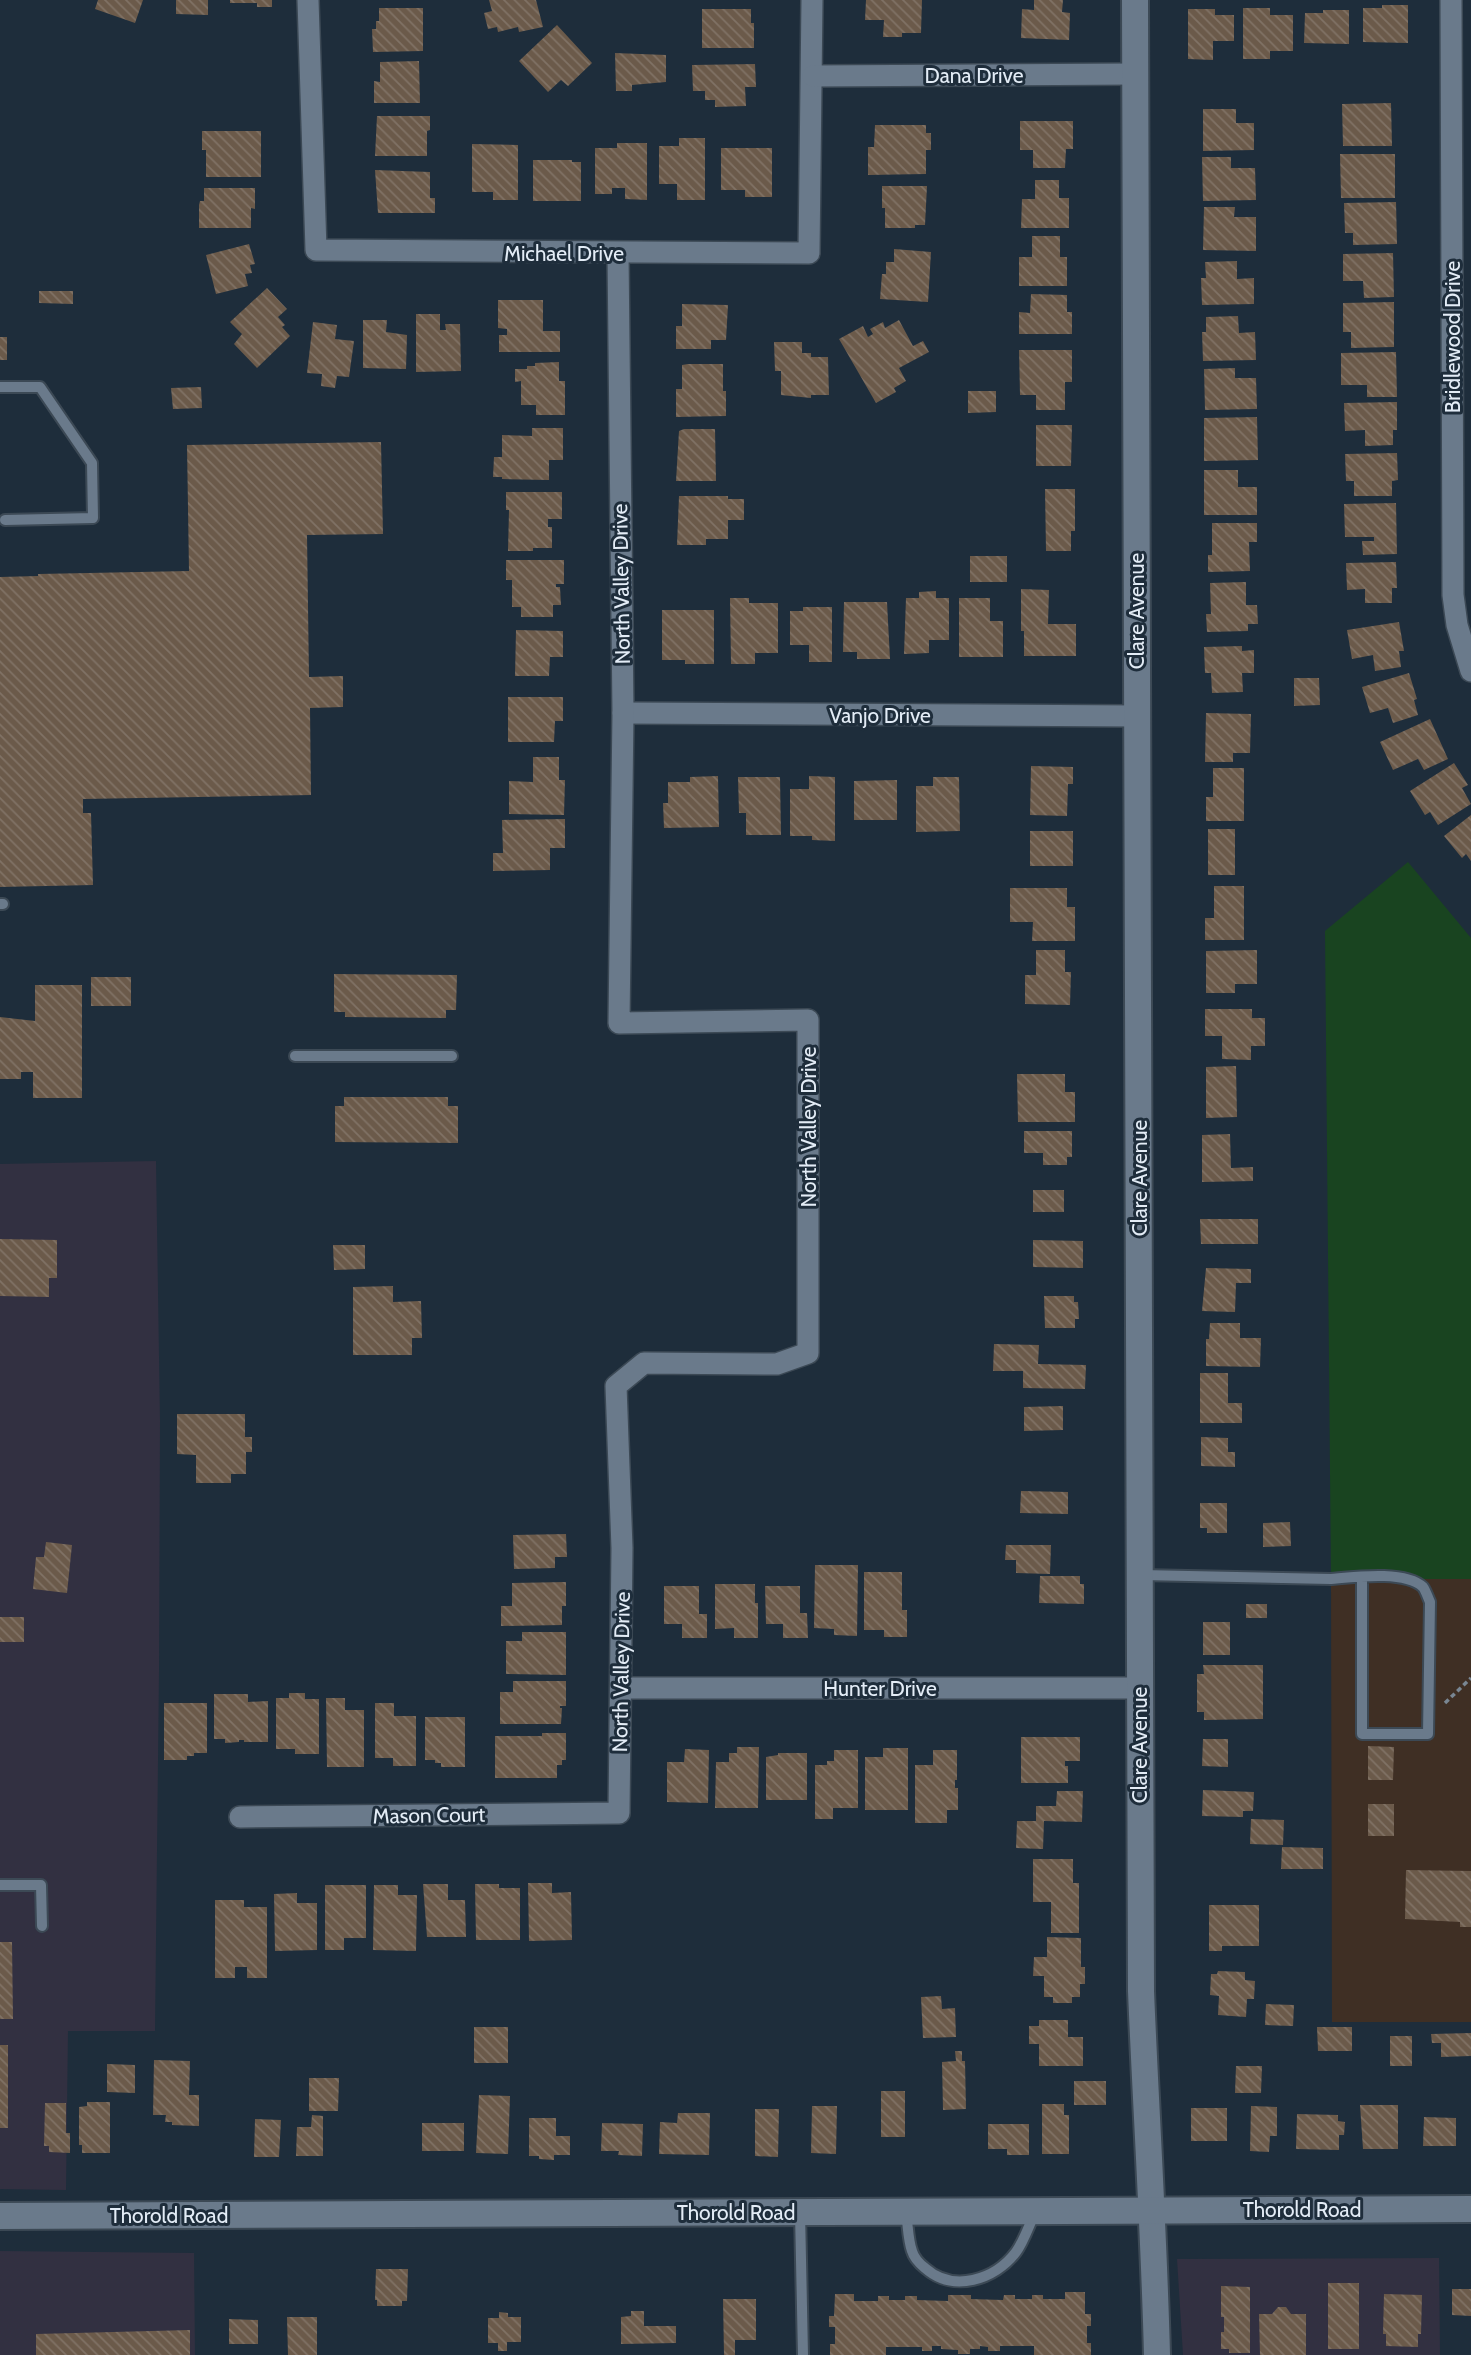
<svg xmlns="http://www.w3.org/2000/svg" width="1471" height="2355" font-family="Cabin,sans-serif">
<defs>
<pattern id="building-back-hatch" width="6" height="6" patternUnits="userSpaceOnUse" patternTransform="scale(1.75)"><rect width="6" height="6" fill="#6b5a4a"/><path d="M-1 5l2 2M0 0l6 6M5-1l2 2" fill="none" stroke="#807265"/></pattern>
</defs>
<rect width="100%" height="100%" fill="#1e2d3b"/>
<!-- commercial -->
<g fill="#323041">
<path d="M156 1161 160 1421 159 1672 155 2031H68L66 2190 0 2189V1164Z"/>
<path d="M0 2251 194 2253 195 2355H0Z"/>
<path d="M1439 2258 1440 2355H1183L1177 2259Z"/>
</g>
<!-- education -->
<path fill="#3f2f24" d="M1331 1579H1471V2022H1332Z"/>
<!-- green -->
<path fill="#194420" d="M1408 862 1471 938V1579H1331L1325 931Z"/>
<!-- building -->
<g fill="url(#building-back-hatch)">
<path d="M98 0H143L135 23 95 9Z"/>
<path d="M176 0H208V15L176 14Z"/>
<path d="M230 0H272V7H257V3H230Z"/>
<path d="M489 0H536L543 27 519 32 518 27 498 32 497 27 488 29 484 13 492 11Z"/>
<path d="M866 0H922L921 33H902V37H883L884 20H865Z"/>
<path d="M1034 0H1063L1062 12 1070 13 1069 40 1021 38 1022 9 1034 10Z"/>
<path d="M1382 5H1408V43L1363 42V8H1382Z"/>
<path d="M379 8H423V51L373 52 372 29H376V21H379Z"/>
<path d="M1243 8H1270V15H1293V51H1270V59H1243Z"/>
<path d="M702 9H751V23H754V48H702Z"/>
<path d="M1188 9H1215V15H1234V41H1213V60L1188 59Z"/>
<path d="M1323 10H1349V44L1304 43 1305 13H1323Z"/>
<path d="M557 25 592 63 568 86 561 80 548 92 519 61Z"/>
<path d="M615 53 666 55V82L632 85V91H616Z"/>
<path d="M419 61 420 103H374V81L380 82V62Z"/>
<path d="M755 64 756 87H745L746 106 715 107V100H705V91H693L692 65Z"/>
<path d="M1391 103 1392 146H1343L1342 104Z"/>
<path d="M1203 109H1236V123H1254V150L1203 151Z"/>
<path d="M377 116H430V130L427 131V156H375Z"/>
<path d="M1020 121H1073V149H1066L1065 168H1033V150H1020Z"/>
<path d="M875 125H926V133H931V150H926V174L868 175V147H874Z"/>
<path d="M202 131H261V177H206V150H202Z"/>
<path d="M679 138H705V200H677V184H659V146H679Z"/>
<path d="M617 143H647V200L625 199V188H612V194H595V148H617Z"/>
<path d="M472 144 518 145V200H493V192H472Z"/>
<path d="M721 148H772V197H745V190H721Z"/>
<path d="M1340 154H1395V198H1341Z"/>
<path d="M1202 157H1231V168H1255L1256 200 1203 201Z"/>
<path d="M533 160H572V162H581V201H533Z"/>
<path d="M375 170 430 172V198H435V213H378Z"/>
<path d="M1035 180H1059V198H1069V228H1021L1022 199H1035Z"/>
<path d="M882 186H927L925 225H915V228H885V208H882Z"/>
<path d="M204 188H255V209L251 208V228H199V205L200 201H204Z"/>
<path d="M1396 202 1397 244 1353 245V233H1345L1344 203Z"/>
<path d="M1204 207H1235L1234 217H1256V251L1203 250Z"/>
<path d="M1032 236H1060V257H1067V286H1019V257H1032Z"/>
<path d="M249 244 255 264 250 265 252 273 245 274 248 286 216 294 206 255Z"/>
<path d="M894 249 931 252 928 302 880 299 882 274H886V262H894Z"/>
<path d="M1393 253 1394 297 1364 298 1363 281H1343V254Z"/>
<path d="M1237 261V279L1254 278V304L1202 305 1201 278H1206L1205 262Z"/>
<path d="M267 288 287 309 278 317 285 325 282 327 290 336 257 368 234 344 242 334 230 322Z"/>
<path d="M39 291H73V304L39 303Z"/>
<path d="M1031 294 1067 295V312H1072V334H1019V312L1030 313Z"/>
<path d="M498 300H543V331H560V352H499V335H507V329L498 328Z"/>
<path d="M1394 302V347L1351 348V332H1343V303Z"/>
<path d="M682 304 728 305 726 340H711V349H676V326H682Z"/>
<path d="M416 314H440V330H446L445 324H460L461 371 416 372Z"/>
<path d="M1238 316 1239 333 1255 332 1256 360 1203 361 1202 332H1206V317Z"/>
<path d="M363 320H387L386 332 407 335 406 369 363 368Z"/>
<path d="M899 320 913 346 923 341 929 352 899 368 906 381 894 388 896 392 876 403 839 339 863 326 868 337 873 334 870 329 883 322 885 328Z"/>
<path d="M313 322 337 325 335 339 354 341 349 377 337 376 335 388 321 386 322 374 307 373Z"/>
<rect x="0" y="337" width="7" height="23"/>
<path d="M774 342H802V353H811V357H828L829 395H811V398L781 395V371H775Z"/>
<path d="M1019 350H1072V382H1065V410H1036V395H1020Z"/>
<path d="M1396 352 1397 397H1367V385H1341V353Z"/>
<path d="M559 362V381H565V415H536V405H521V381L515 382V369H527V366H535V363Z"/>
<path d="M688 364H723V391H726V416L676 417V389H682V365Z"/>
<path d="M1235 368V378H1256L1257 409 1205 410 1204 369Z"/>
<path d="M201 387 202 408 173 409 171 388Z"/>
<path d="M968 391H996V412L968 413Z"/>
<path d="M1397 402V430H1393V445L1365 446V430L1345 431 1344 403Z"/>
<path d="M1257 417 1258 460 1204 461V418Z"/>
<path d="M1036 425H1072L1071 466H1036Z"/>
<path d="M532 428H563V460H549V480L502 479V477H493L494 457H502V435L532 436Z"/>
<path d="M684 429H715L716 481H676L679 431Z"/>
<path d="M381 442 383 534 307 535 309 677 343 676V707L310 708 311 795 83 799V813H91L93 885 0 887V577L38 576V574L189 571 187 445Z"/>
<path d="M1397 453 1398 480 1392 481V496H1354V481H1346L1345 454Z"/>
<path d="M1204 470H1238V487H1257V515H1204Z"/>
<path d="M1045 489H1075V531H1071V551H1046Z"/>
<path d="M506 492H562V519H548V527H552V548H533V551H508L509 510H506Z"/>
<path d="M679 496H728V499H744V520H728V539H706V545H677Z"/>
<path d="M1396 503 1397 554 1363 555 1362 541H1374V537H1345L1344 504Z"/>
<path d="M1212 523H1257V542H1249L1250 571 1208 572V555H1212Z"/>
<rect x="970" y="556" width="37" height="26"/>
<path d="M506 560H564V584H556V587H560L561 605H553V617H521V607H512V580H506Z"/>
<path d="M1396 562 1397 588H1392V603H1365V589L1347 590 1346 563Z"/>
<path d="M1246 582V605H1257L1258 624H1248V631L1207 632 1206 614H1211L1210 583Z"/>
<path d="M1021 589 1049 590 1048 624H1076V656H1024V631H1021Z"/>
<path d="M936 591V598H949V640H929V653L904 654 906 598H919V592Z"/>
<path d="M730 598H749V603H778V653H755V664H731Z"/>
<path d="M959 598H990V621H1003V657H959Z"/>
<path d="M844 602H887L890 659H857V652H843Z"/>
<path d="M803 607H832V662H809V645H790V611H803Z"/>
<path d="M662 610H714V664H685V660H662Z"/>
<path d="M1399 622 1404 651H1399L1401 667 1375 671 1373 655 1352 659 1347 630Z"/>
<path d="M516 630 563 631V657H550L549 676H515Z"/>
<path d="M1242 646V651L1254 650V673H1242L1243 692 1212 693 1211 673H1205L1204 647Z"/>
<path d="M1409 673 1417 699 1414 700 1418 715 1393 723 1388 708 1370 713 1362 687Z"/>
<path d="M1294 678H1319L1320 705 1294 706Z"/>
<path d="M508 697H563V721H555L554 742H508Z"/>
<path d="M1206 713 1251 714 1250 753H1233V762H1205Z"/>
<path d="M1430 719 1448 759 1424 770 1418 759 1393 770 1380 742Z"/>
<path d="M533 757H559V780H565L564 815 509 814V781L533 782Z"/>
<path d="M1454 763 1468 785 1462 788 1471 804 1438 825 1430 812 1425 815 1410 791Z"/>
<path d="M1031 766 1073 767V784H1068L1067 816 1030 815Z"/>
<path d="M1213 768H1244V821H1206V797H1213Z"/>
<path d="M718 776 719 827 664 828 663 803H668V782H690V777Z"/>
<path d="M809 776 835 777V841L812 840V836H790V789H809Z"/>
<path d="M738 777H780L781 835H746V813H739Z"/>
<path d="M933 777H959L960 831 916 832V786H933Z"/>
<path d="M897 780V820H854V781Z"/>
<path d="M1471 815V861L1466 854 1462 858 1444 836Z"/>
<path d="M565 819V848H550V870L493 871V853H503L502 820Z"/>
<rect x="1208" y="829" width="27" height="46"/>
<rect x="1030" y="831" width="43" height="35"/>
<path d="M1214 886H1244V940H1205V918H1214Z"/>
<path d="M1010 888H1067V907H1075V941H1032L1033 922H1010Z"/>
<path d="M1036 950H1065V972H1071L1070 1005 1025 1004V975H1036Z"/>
<path d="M1257 950V984H1235V993H1206V951Z"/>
<path d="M334 974 457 975 456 1010H446V1018L345 1017V1012H334Z"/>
<rect x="91" y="977" width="40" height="29"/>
<path d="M35 985H82V1098H33V1072H21V1079H0V1017L35 1021Z"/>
<path d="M1205 1009H1252V1018H1265V1046H1251V1060L1222 1059V1036H1205Z"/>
<path d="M1236 1066 1237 1117 1206 1118V1067Z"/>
<path d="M1017 1074H1065V1092H1075V1122H1018Z"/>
<path d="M344 1097H448V1106H458V1143L335 1142V1106H344Z"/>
<path d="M1024 1131H1072V1157H1067V1165H1043V1153H1024Z"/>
<path d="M1230 1134 1231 1168 1253 1167V1181L1202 1182V1135Z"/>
<rect x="1033" y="1190" width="31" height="22"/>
<path d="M1200 1219H1258V1244H1201Z"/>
<path d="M0 1239 57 1240V1278H49V1297L0 1296Z"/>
<path d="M1033 1240 1083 1241V1268L1033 1267Z"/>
<path d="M333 1245H365V1269L334 1270Z"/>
<path d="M1206 1268 1251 1269V1283H1236L1235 1312 1202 1311Z"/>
<path d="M393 1286V1302L421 1301 422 1338H412V1355H353V1287Z"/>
<path d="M1044 1296H1074V1302H1078L1079 1319H1075V1328H1045Z"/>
<path d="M1210 1323H1240V1338H1261L1260 1367 1206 1366V1339H1209Z"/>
<path d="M994 1344 1039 1345 1038 1364 1086 1365 1085 1389 1023 1388V1371H993Z"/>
<path d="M1200 1373H1228V1403H1242V1423H1200Z"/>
<path d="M1063 1406V1430L1024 1431V1407Z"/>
<path d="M177 1414H245V1437H252V1452H246V1474H231V1483H196V1455L177 1454Z"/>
<path d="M1201 1437 1228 1438V1452H1235V1467L1201 1466Z"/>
<path d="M1021 1491 1068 1492V1514L1020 1513Z"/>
<path d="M1200 1503H1227V1533H1207V1528H1200Z"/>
<path d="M1290 1522 1291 1546 1263 1547V1523Z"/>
<path d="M566 1534 567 1557H555V1568L514 1569 513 1535Z"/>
<path d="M46 1542 72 1545 67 1593 33 1589 36 1557H44Z"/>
<path d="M1006 1545H1051L1050 1574 1016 1573V1560H1005Z"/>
<path d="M815 1565H858L857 1636 834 1635V1629L814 1628Z"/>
<path d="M864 1572H902V1610H907V1637H884V1630H864Z"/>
<path d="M1040 1576H1080V1584H1084V1604L1039 1603Z"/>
<path d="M566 1582V1606H562V1625L501 1626V1606H512V1583Z"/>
<path d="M715 1584H755V1603H758V1638H734V1628L715 1629Z"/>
<path d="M664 1586H699V1614H707V1638H682V1624H664Z"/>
<path d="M765 1586H800V1613H807L808 1638H783V1624H766Z"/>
<rect x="1246" y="1604" width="21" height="14"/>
<rect x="0" y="1617" width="24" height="25"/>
<rect x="1203" y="1622" width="27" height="33"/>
<path d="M522 1632H566V1675L506 1674V1641H522Z"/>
<path d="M1203 1665H1263V1719L1204 1720V1712H1197V1674H1204Z"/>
<path d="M513 1681H566V1706H560V1708H562L561 1724H500V1692H513Z"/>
<path d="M289 1693H305V1699H319V1754H295V1749H276V1698H289Z"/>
<path d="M214 1694H248V1702L268 1701V1742H244V1740H239V1742L225 1743V1739H214Z"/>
<path d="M326 1698H345V1710H364V1767H327Z"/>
<path d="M164 1703H207V1753H194V1756H187V1760H164Z"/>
<path d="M375 1703H394V1716H416V1766H393V1758H375Z"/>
<path d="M425 1717H465V1767H441V1763H435V1760H425Z"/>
<path d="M542 1733H566V1760H562V1765H557V1778H495V1736H542Z"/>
<path d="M1021 1737H1080V1761H1065V1766H1068V1783H1021Z"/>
<path d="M1203 1739H1228V1767L1202 1766Z"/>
<path d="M1368 1746 1394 1747 1393 1780H1368Z"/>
<path d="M737 1747H759L758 1808H715L716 1762H729V1753H737Z"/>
<path d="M883 1748H908V1810H865V1757H883Z"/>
<path d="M685 1749 709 1750 708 1803 667 1802V1762H684Z"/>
<path d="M834 1750H858V1808H833V1819H815V1765H827V1761H834Z"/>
<path d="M933 1750H957V1780H955V1788H958V1810H947V1823H915V1765H933Z"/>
<path d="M778 1753H807V1800H766V1757L778 1755Z"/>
<path d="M1203 1790 1254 1792 1253 1811H1243V1817L1202 1816Z"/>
<path d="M1057 1791H1083L1082 1822 1044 1821 1043 1849 1016 1848 1017 1821H1036V1806H1056Z"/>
<rect x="1368" y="1804" width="26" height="32"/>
<path d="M1251 1819 1284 1820 1283 1845 1250 1844Z"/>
<path d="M1282 1847 1323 1848V1869H1281Z"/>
<path d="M1033 1859H1073V1883H1079V1933H1051V1902H1033Z"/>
<path d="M1406 1870 1471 1871V1927H1460V1922L1405 1919Z"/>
<path d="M528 1883H552V1893L571 1892 572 1940 529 1941Z"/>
<path d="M423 1884H448V1900H465L466 1937H427Z"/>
<path d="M475 1884H499V1888H520V1940H476Z"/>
<path d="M325 1885H366V1938H344V1950H325Z"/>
<path d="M374 1885H398V1895H417L416 1951 373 1950Z"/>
<path d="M297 1893V1903H317V1950L275 1951 274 1894Z"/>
<path d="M215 1900H244V1907H267V1978H247V1967H235V1978H215Z"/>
<path d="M1209 1905H1259V1946H1222V1951H1209Z"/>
<path d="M1047 1937 1081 1938V1967H1085V1984H1080V1997H1072V2003H1053V1997H1044V1976H1033L1034 1957H1047Z"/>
<path d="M0 1942H12L13 2019H0Z"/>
<path d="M1218 1971 1245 1972V1980L1255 1981 1254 1999H1247L1246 2017 1218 2015 1219 1996 1210 1995 1211 1974H1217Z"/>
<path d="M941 1996 942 2009 955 2008 956 2037 923 2038 921 1997Z"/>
<path d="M1266 2004 1294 2005 1293 2026 1265 2025Z"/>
<path d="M1039 2020H1068V2037H1083V2066H1039V2044H1029V2026H1039Z"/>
<rect x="474" y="2027" width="34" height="36"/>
<path d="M1317 2027H1352V2051H1318Z"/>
<path d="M1471 2033V2056L1441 2057V2043H1432L1431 2034Z"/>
<rect x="1390" y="2036" width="22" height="30"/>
<rect x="0" y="2045" width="8" height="83"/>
<path d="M955 2051H962V2061H965L966 2109 943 2110 942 2062 956 2061Z"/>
<path d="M154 2060 190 2061 189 2095H199V2126L172 2125V2122H165L166 2115H153Z"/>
<path d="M107 2064 135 2065V2093L107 2092Z"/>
<path d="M1236 2066H1262L1261 2093H1235Z"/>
<path d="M309 2078H339L338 2111H309Z"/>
<rect x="1074" y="2081" width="32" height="24"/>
<rect x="881" y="2091" width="24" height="46"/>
<path d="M479 2095 510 2096 508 2154 476 2153Z"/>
<path d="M87 2102H110V2153H82V2145H79V2107L87 2106Z"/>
<path d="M45 2103H66V2133H70V2153L49 2152V2146H44Z"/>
<path d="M1042 2104H1064V2115H1069V2154H1042Z"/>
<path d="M1360 2105H1398V2149H1363Z"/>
<path d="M812 2106H837L836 2154 811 2153Z"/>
<path d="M1251 2106 1277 2107V2136H1270L1269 2152 1250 2151Z"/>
<rect x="1191" y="2108" width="36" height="33"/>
<path d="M755 2109H779L778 2157 755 2156Z"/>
<path d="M678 2113H710L709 2155 659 2154 660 2122 677 2123Z"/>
<path d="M1297 2114 1338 2115V2121L1345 2122 1344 2135H1339V2150L1296 2149Z"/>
<path d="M312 2115 323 2116V2156H296L297 2127H311Z"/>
<path d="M1424 2117 1456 2118V2146H1423Z"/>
<path d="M529 2118H556V2136H570V2155H554V2160L539 2159V2156H529Z"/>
<path d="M255 2119 281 2120 279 2157H254Z"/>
<rect x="422" y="2123" width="42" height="28"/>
<path d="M602 2123 643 2124 642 2156 618 2155 619 2151H601Z"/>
<path d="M988 2124H1029V2155H1007V2149H988Z"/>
<path d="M376 2269H408L407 2301H402V2306H377V2300H375Z"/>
<rect x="1328" y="2283" width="31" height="66"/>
<path d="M1221 2286 1250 2287V2353H1229V2349H1221V2332H1224V2317H1221Z"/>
<path d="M1452 2289H1471V2316L1452 2315Z"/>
<path d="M1065 2292H1085V2314H1091V2326H1087V2343H1091V2355H1034V2346H1000V2351H988V2347L980 2346V2349H970V2354H958V2350L941 2349V2346H932V2351H922V2347H886V2355H830V2344H835V2327H829V2316H834L835 2294H854V2301H878V2296H889V2300H905V2296H917V2300L948 2301V2295H971V2299L1003 2300 1004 2295H1015V2299H1032V2295H1043V2299H1065Z"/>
<path d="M1384 2294 1422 2295 1421 2334H1418V2347L1386 2346V2334H1383Z"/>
<path d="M723 2299H756V2340H735V2355H724Z"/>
<path d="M1278 2307H1286L1291 2314H1306V2355H1260L1259 2314H1272Z"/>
<path d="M631 2311H644V2326H676V2343L621 2344V2317L631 2316Z"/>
<path d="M499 2312 508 2313V2317H521V2342H507V2351H498V2343H488V2318H499Z"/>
<path d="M287 2317H317V2355H288Z"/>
<path d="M229 2319 258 2320V2344H229Z"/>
<path d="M190 2330V2355H36V2334Z"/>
</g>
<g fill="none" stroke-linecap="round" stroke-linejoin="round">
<defs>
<g id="service">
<path d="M0 387H40L92 463 93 518 5 520"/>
<path d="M0 904H3"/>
<path d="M295 1056H452"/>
<path d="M1141 1575 1331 1579C1354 1577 1405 1570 1423 1587 1426 1591 1428 1598 1430 1602L1428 1734H1362V1577"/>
<path d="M0 1885H41L42 1926"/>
<path d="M800 2212 803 2355"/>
<path d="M906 2213C908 2225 908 2240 912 2251 914 2258 920 2264 925 2268 953 2293 995 2280 1016 2252 1024 2241 1029 2225 1035 2213"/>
</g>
<g id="minor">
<path d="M308 0 316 250 809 253 812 0"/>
<path d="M1451 0 1453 595 1457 625 1471 671"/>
<path d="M813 76 1135 74"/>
<path d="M623 713 1136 716"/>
<path d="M621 1688H1139"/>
<path d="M240 1817 619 1813 622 1548 616 1386 644 1363 777 1364 808 1353V1020L619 1023 623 713 618 253"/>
</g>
<g id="tertiary">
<path d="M1135 0 1141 1991C1146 2112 1154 2233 1157 2355"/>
<path d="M0 2216 1471 2209"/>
</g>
</defs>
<!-- service casing -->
<use href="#service" stroke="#3c4955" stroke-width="14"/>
<!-- minor casing -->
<use href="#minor" stroke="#3c4955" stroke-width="24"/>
<!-- tertiary casing -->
<use href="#tertiary" stroke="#3c4955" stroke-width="30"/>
<!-- path -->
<path stroke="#798692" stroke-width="3.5" stroke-dasharray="5 3.5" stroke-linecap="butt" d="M1445 1703 1471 1678"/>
<!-- service -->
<use href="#service" stroke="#6a7a8b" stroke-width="10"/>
<!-- minor -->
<use href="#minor" stroke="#6a7a8b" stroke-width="21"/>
<!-- tertiary -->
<use href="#tertiary" stroke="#6a7a8b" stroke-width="26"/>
</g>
<g text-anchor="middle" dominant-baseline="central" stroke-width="6" stroke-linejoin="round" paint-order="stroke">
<!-- street labels -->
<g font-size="21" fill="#e3ecf6" stroke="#1e2d3b">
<text x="974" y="75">Dana Drive</text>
<text x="564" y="253">Michael Drive</text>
<text transform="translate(1452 337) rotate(-90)">Bridlewood Drive</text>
<text transform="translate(621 584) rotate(-91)">North Valley Drive</text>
<text transform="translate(1136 611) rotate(-90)">Clare Avenue</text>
<text x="880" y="715">Vanjo Drive</text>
<text transform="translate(808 1127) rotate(-90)">North Valley Drive</text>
<text transform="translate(1139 1178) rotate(-90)">Clare Avenue</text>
<text transform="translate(621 1672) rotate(-89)">North Valley Drive</text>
<text x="880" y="1688">Hunter Drive</text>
<text transform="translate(1139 1745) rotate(-90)">Clare Avenue</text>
<text transform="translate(429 1815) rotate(-1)">Mason Court</text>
<text x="1302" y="2209">Thorold Road</text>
<text x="736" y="2212">Thorold Road</text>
<text x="169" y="2215">Thorold Road</text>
</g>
</g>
</svg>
